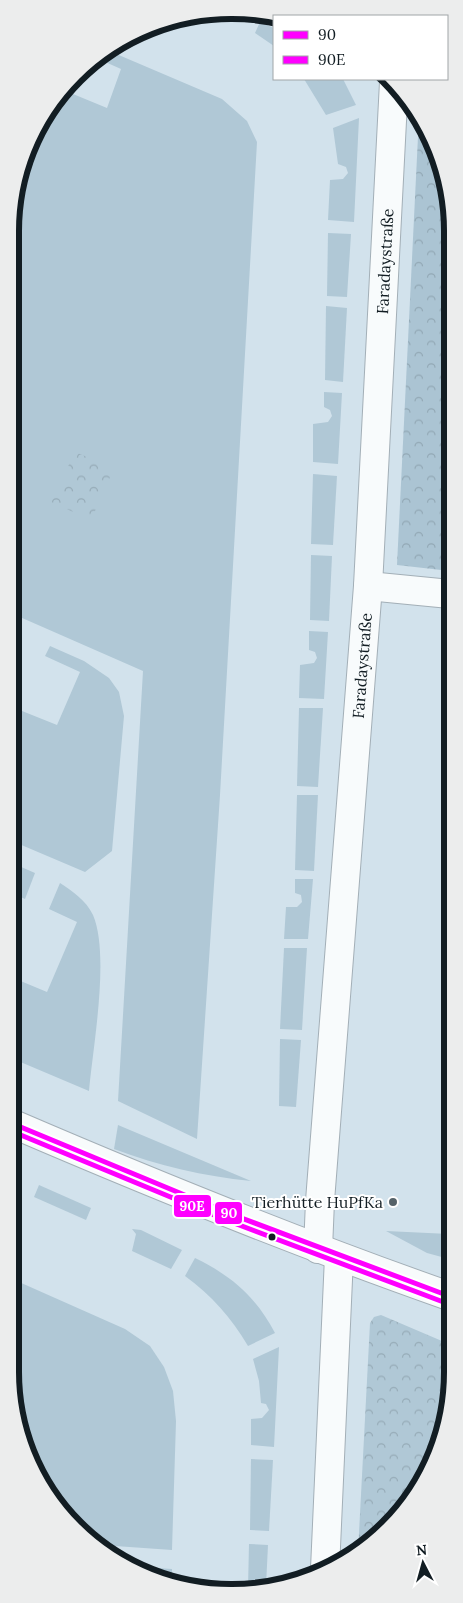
<svg xmlns="http://www.w3.org/2000/svg" width="463" height="1603" font-family="Lora,serif">
<defs>
<pattern id="forest-crowns" width="20" height="18" patternUnits="userSpaceOnUse" patternTransform="scale(1.25)"><rect width="20" height="18" fill="#abc4d3"/><path d="M2 6a3 3 0 1 1 6 0M12 15a3 3 0 1 1 6 0" fill="none" stroke="#92a8b5"/></pattern>
<pattern id="park-crowns" width="20" height="18" patternUnits="userSpaceOnUse" patternTransform="scale(1.25)"><rect width="20" height="18" fill="#b0c8d6"/><path d="M2 6a3 3 0 1 1 6 0M12 15a3 3 0 1 1 6 0" fill="none" stroke="#96abb7"/></pattern>
</defs>
<rect width="100%" height="100%" fill="#d2e2ec"/>
<!-- green -->
<g fill="#b0c8d6">
<path d="M260 22 274 28V46L255 33Z"/>
<path d="M107 50 222 99 247 121 257 142 220 795 197 1139 118 1101 143 671 13 614 14 189 47 109 80 76 73 94 107 108 121 69 103 61Z"/>
<path d="M304 79H343L356 105 326 115Z"/>
<path d="M359 118 354 222 328 220 330 180 343 179 348 173 346 167 338 164 333 128Z"/>
<path d="M328 233 351 234 347 297 327 296Z"/>
<path d="M326 306 347 308 343 382 325 380Z"/>
<path d="M324 392 342 393 338 464 313 462V424L328 422 332 416 330 410 324 407Z"/>
<path d="M313 474 337 476 333 545 311 544Z"/>
<path d="M311 555 332 556 329 621 310 620Z"/>
<path d="M309 631 328 632 324 699 299 698 300 665 314 663 317 658 315 652 309 650Z"/>
<path d="M50 646 84 661 109 678 119 692 124 716 112 851 85 872 12 841V707L57 725 80 672 45 656Z"/>
<path d="M299 708H323L318 787 297 786Z"/>
<path d="M297 795H318L314 871 295 870Z"/>
<path d="M12 863 35 873 25 899 12 893Z"/>
<path d="M295 879H313L308 939H284L286 907H297L302 902 301 895 295 893Z"/>
<path d="M60 883C72 891 86 900 93 915 110 955 93 1046 89 1091L11 1058V977L47 992 77 922 49 909Z"/>
<path d="M284 948H307L302 1030 280 1029Z"/>
<path d="M280 1039 301 1040 296 1107 279 1106Z"/>
<path d="M118 1125 251 1181C203 1176 159 1166 114 1149Z"/>
<path d="M39 1185 91 1208 86 1220 34 1197Z"/>
<path d="M132 1229 141 1230 182 1250 171 1269 132 1251 136 1234Z"/>
<path d="M386 1231 449 1234V1259L427 1253Z"/>
<path d="M195 1258C232 1276 256 1297 275 1333L248 1346C231 1317 212 1296 185 1276Z"/>
<path d="M10 1278 125 1329 150 1346 164 1367 173 1391 176 1421 172 1550 101 1545 65 1518 27 1456 10 1371Z"/>
<path d="M279 1347 274 1447 251 1445V1419L262 1418 269 1410 266 1404 261 1403 259 1381 253 1359Z"/>
<path d="M251 1459 273 1460 269 1531 250 1530Z"/>
<path d="M249 1544 268 1545 266 1586 248 1588Z"/>
<path d="M129 1566 172 1569V1580L133 1570Z"/>
</g>
<!-- forest -->
<path fill="url(#forest-crowns)" d="M419 116 430 134 451 203 450 571 397 565Z"/>
<!-- park -->
<g fill="url(#park-crowns)">
<path d="M75 452 114 468 91 520 51 502Z"/>
<path d="M381 1315 449 1344V1414L423 1482 367 1547 358 1552 370 1323 374 1317Z"/>
</g>
<g fill="none" stroke-linecap="round" stroke-linejoin="round">
<defs>
<g id="street">
<path d="M368 586 450 594"/>
<path d="M11 1123C155 1185 301 1244 449 1296"/>
<path id="s1" d="M318 1249 320 1201 368 586 394 82"/>
<path d="M325 1569 339 1257"/>
</g>
</defs>
<!-- street casing -->
<use href="#street" stroke="#a3afb7" stroke-width="30"/>
<!-- street -->
<use href="#street" stroke="#f8fbfc" stroke-width="28"/>
<defs>
<path id="bus-1" d="M11 1123 228 1213 449 1296"/>
<path id="bus-2" d="M11 1131 226 1220 446 1303"/>
</defs>
<!-- bus-1 casing -->
<use href="#bus-1" stroke="#fff" stroke-width="9"/>
<!-- bus-2 casing -->
<use href="#bus-2" stroke="#fff" stroke-width="9"/>
<!-- bus-1 -->
<use href="#bus-1" stroke="#f0f" stroke-width="5"/>
<!-- bus-2 -->
<use href="#bus-2" stroke="#f0f" stroke-width="5"/>
</g>
<!-- markers -->
<circle fill="#556269" stroke="#fff" stroke-width="2" cx="393" cy="1202" r="5"/>
<circle fill="#121d23" stroke="#fff" stroke-width="2" cx="272" cy="1237" r="4.5"/>
<g text-anchor="middle" dominant-baseline="central" stroke-width="4" stroke-linejoin="round" paint-order="stroke">
<!-- street labels -->
<g font-size="16" fill="#121d23" stroke="#fff">
<text stroke="none"><textPath href="#s1" startOffset="990">Faradaystraße</textPath></text>
<text stroke="none"><textPath href="#s1" startOffset="585">Faradaystraße</textPath></text>
</g>
<!-- poi labels -->
<g font-size="16" fill="#121d23" stroke="#fff" text-anchor="end">
<text x="383" y="1202">Tierhütte HuPfKa</text>
</g>
</g>
<!-- crop -->
<path d="M0 0H463V1603H0ZM231 19H232A212 212 0 0 1 444 231V1372A212 212 0 0 1 232 1584H231A212 212 0 0 1 19 1372V231A212 212 0 0 1 231 19Z" fill="#eceded" fill-rule="evenodd"/>
<path fill="none" stroke="#121d23" stroke-width="6" d="M231 19H232A212 212 0 0 1 444 231V1372A212 212 0 0 1 232 1584H231A212 212 0 0 1 19 1372V231A212 212 0 0 1 231 19Z"/>
<g stroke="#fff" stroke-width="2">
<rect x="173" y="1194" width="39" height="24" rx="5" fill="#f0f"/>
<rect x="214" y="1201" width="29" height="24" rx="5" fill="#f0f"/>
</g>
<g font-size="14" text-anchor="middle" font-weight="bold" fill="#fff">
<text x="192" y="1211">90E</text>
<text x="229" y="1218">90</text>
</g>
<!-- legend -->
<rect x="273" y="15" width="175" height="65" fill="#ffffff" stroke="#a0a5a7"/>
<rect x="283" y="31" width="25" height="8" fill="#ff00ff" stroke="#a0a5a7"/>
<text x="318" y="40" font-size="15" fill="#121d23">90</text>
<rect x="283" y="56" width="25" height="8" fill="#ff00ff" stroke="#a0a5a7"/>
<text x="318" y="65" font-size="15" fill="#121d23">90E</text>
<!-- north arrow -->
<g transform="translate(423 1563) rotate(354)" stroke="#ffffff" stroke-width="4" paint-order="stroke">
<path d="M0-4L9 19L0 12L-9 19Z" fill="#121d23"/>
<text y="-8" font-size="14" font-weight="bold" text-anchor="middle" fill="#121d23">N</text>
</g>
</svg>
